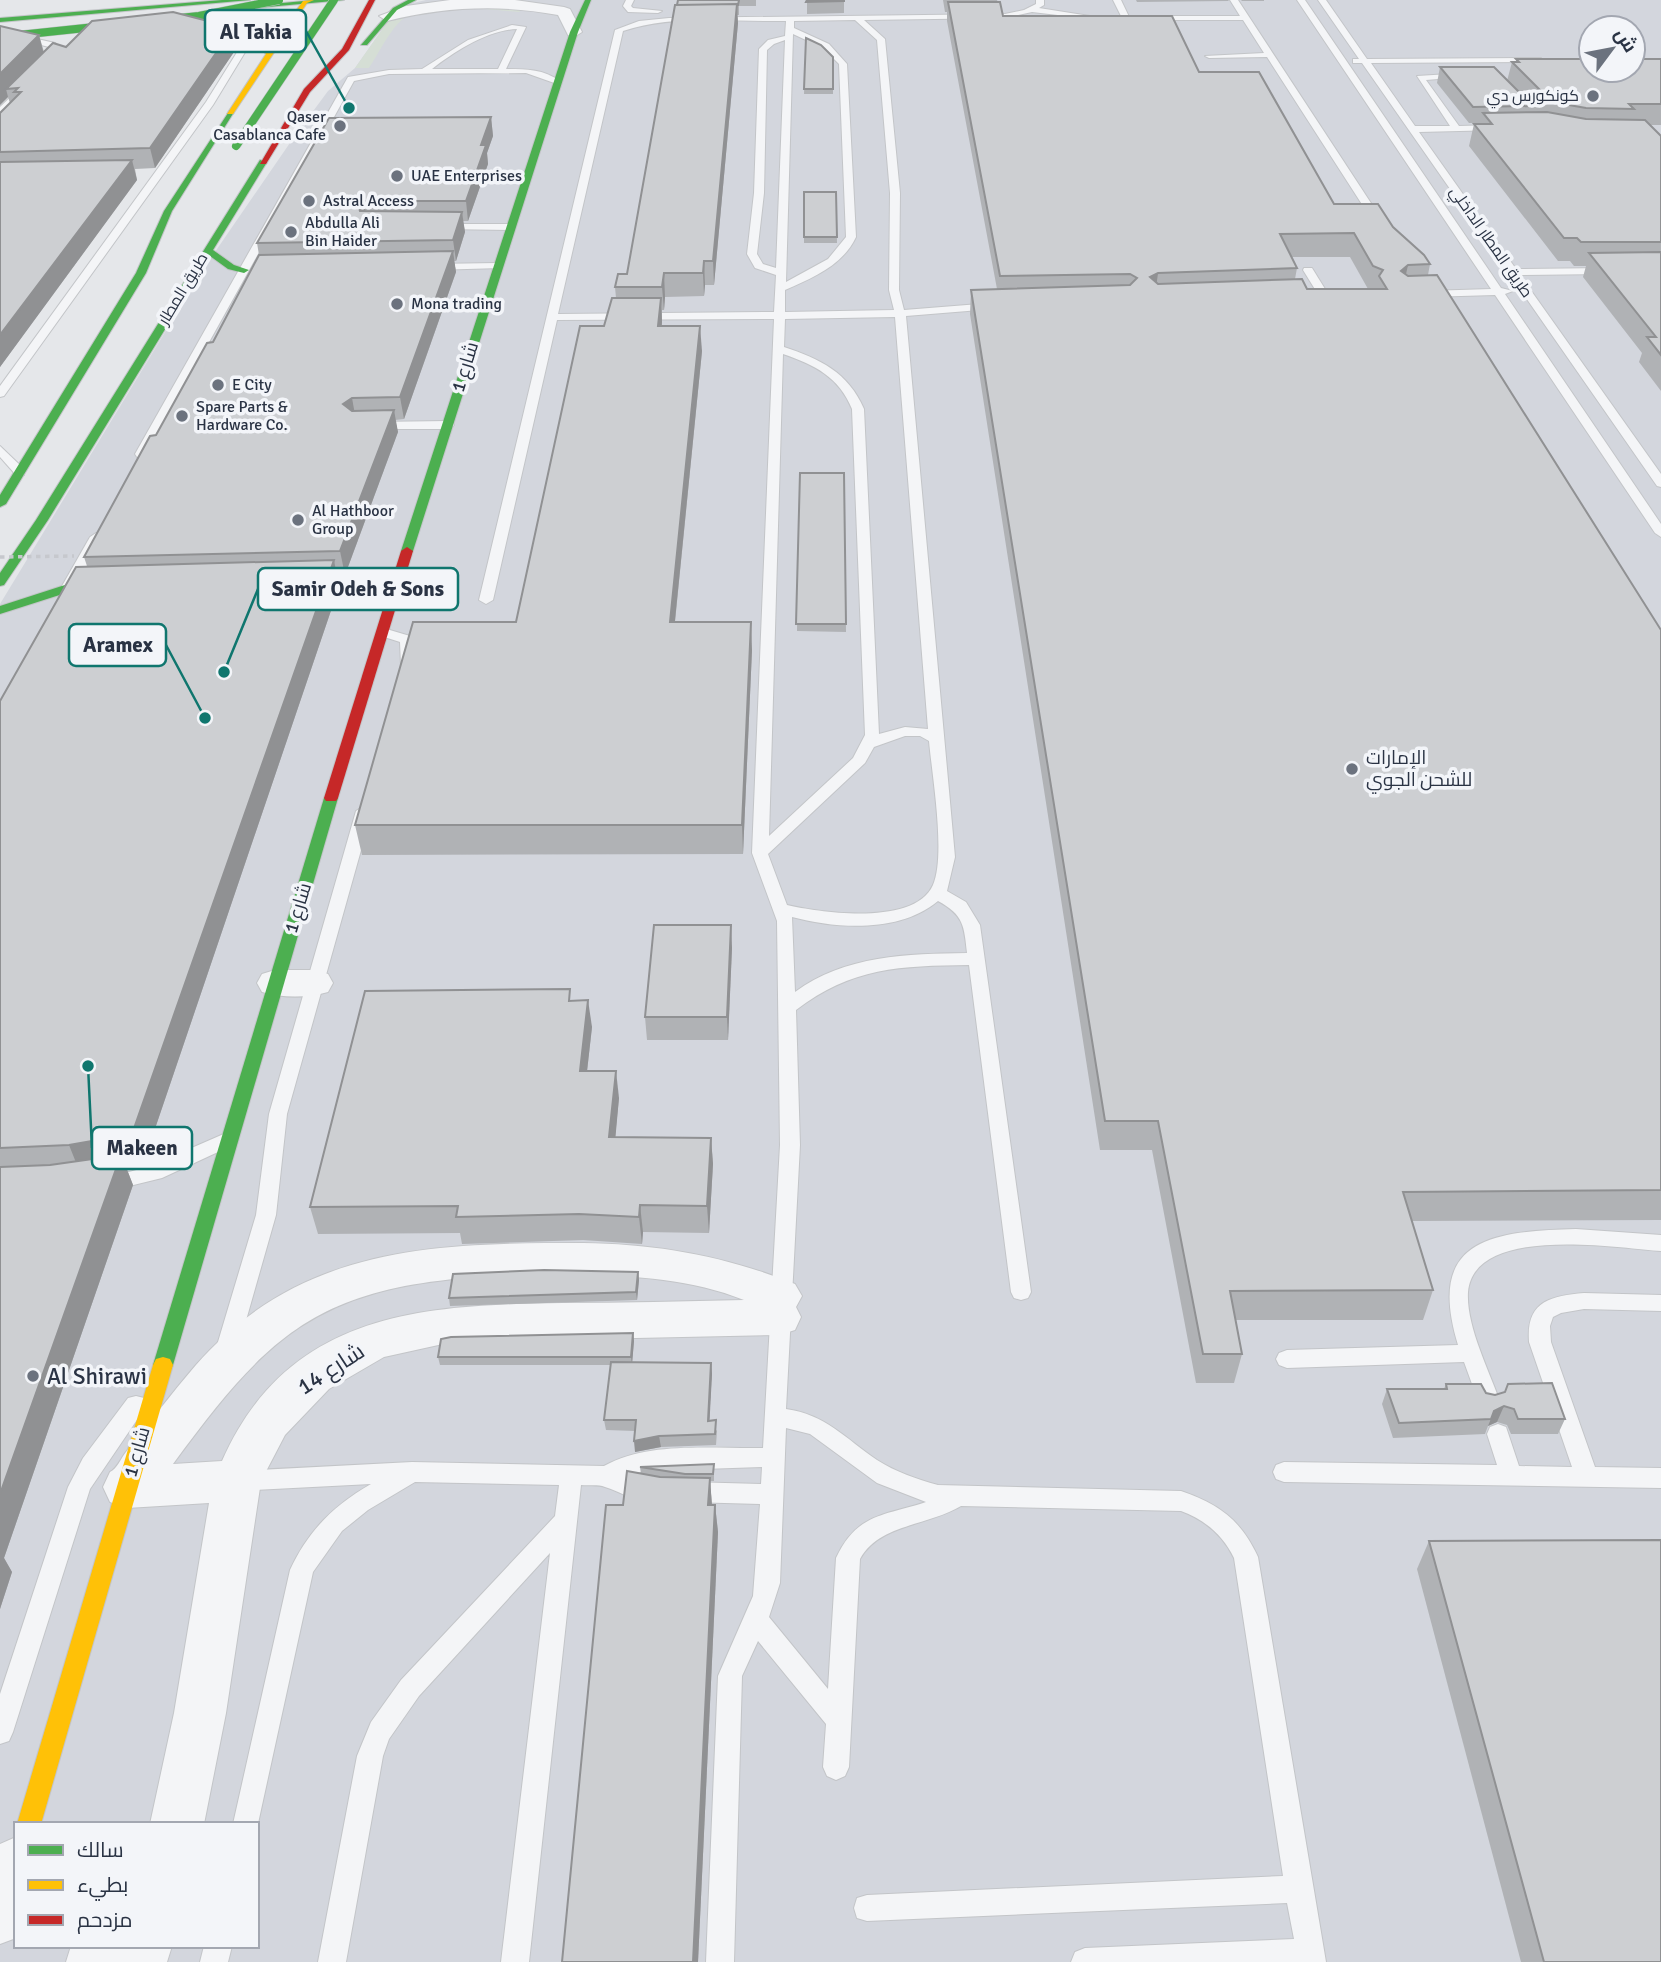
<svg xmlns="http://www.w3.org/2000/svg" width="1661" height="1962" font-family="Signika,Cairo,sans-serif">
<rect width="100%" height="100%" fill="#e5e7ea"/>
<!-- built -->
<path fill="#d3d6dd" fill-rule="evenodd" d="M426 0H1661V1962H0V604L204 268 294 137 328 91 355 68 391 17 409 4ZM1591 28H1633V70H1591ZM16 1824H257V1946H16Z"/>
<!-- green -->
<path fill="#d5ded5" d="M427 6 522 9 519 12C491 10 426 1 404 18 390 29 379 53 369 68H355L391 17Z"/>
<g fill="none" stroke-linecap="round" stroke-linejoin="round">
<defs>
<g id="lane">
<path d="M626 0H634L631 6 633 8 662 11 658 13 628 12 623 6Z"/>
<path d="M1036 0H1044V5L1039 8 1096 17 1092 19 1032 12 1005 18 864 20 885 39 900 193 899 290 904 310 992 303 997 306 992 309 906 316 955 857 947 891 966 902 980 925 1031 1292 1028 1298 1021 1300 1014 1298 1011 1292 969 965C900 966 852 967 796 1010L800 1145 786 1409C825 1414 846 1439 877 1460 896 1472 916 1479 938 1485L1181 1491C1219 1504 1241 1520 1258 1557L1326 1962H1071L1075 1952 1085 1948 1294 1939 1287 1903 867 1921 857 1918 854 1908 857 1898 867 1895 1283 1876 1234 1558C1223 1535 1205 1520 1181 1511L961 1506C928 1526 879 1524 860 1559L849 1767 845 1776 836 1780 827 1776 823 1767 826 1724 758 1641 742 1676 734 1962H706L718 1676 753 1596 760 1504 689 1502 681 1499 678 1492 681 1485 689 1482 761 1484 762 1467 644 1471 627 1476 655 1484 658 1491 655 1498C635 1505 623 1492 605 1487 598 1484 589 1486 581 1485L529 1962H501L550 1553 419 1696 389 1739 383 1756 346 1962H318L357 1756 371 1722 401 1680 555 1516 559 1485 415 1482 368 1510 342 1531 313 1572 257 1828V1824H233L290 1570C308 1531 334 1505 371 1484L237 1491 229 1488 226 1481 229 1474 237 1471 412 1462 604 1466C650 1441 711 1449 763 1448L780 1145 777 921 752 853 774 319 557 320 493 600 486 604 479 600 615 30 639 21 669 18 1005 14 1024 10 1036 4ZM855 20 877 40 890 193 889 290 894 310 785 312V290C813 278 843 265 856 237L847 64 829 44 794 28V21ZM786 21 785 36 768 40 759 49 754 193 747 254 755 268 776 275 774 312 558 314 623 31C673 14 734 22 786 21ZM793 34 823 48 839 64 846 237 828 259 786 282ZM785 40 776 268 763 264 757 254 764 193 767 50 774 44ZM895 317 928 729 905 727 879 734 864 409C848 372 820 359 784 347L785 319ZM783 354C815 365 839 377 852 409L865 735 853 758 769 836ZM920 736 929 741C932 775 946 855 933 885 915 926 822 913 787 905L768 854 865 763 874 747 905 736ZM938 901C964 915 964 926 967 953 908 954 845 955 795 992L792 917C837 929 900 933 938 901ZM786 1428 810 1434 877 1483 926 1502C884 1516 857 1513 836 1558L828 1689 769 1617 780 1583Z"/>
<path d="M1113 0H1121L1132 23 1117 30 1114 26 1124 22Z"/>
<path d="M1230 0H1238L1384 223 1382 225 1374 223 1267 57 1209 58 1205 56 1264 53 1243 20H1151L1147 18 1151 16H1240Z"/>
<path d="M1297 0H1305L1501 288 1513 291 1505 294 1661 524V537L1655 533 1495 295 1427 297 1422 294 1427 291 1491 289Z"/>
<path d="M1318 0H1326L1367 59 1541 58 1538 62 1371 63 1415 126H1450L1417 76 1466 73 1463 77 1426 80 1459 126 1497 125 1500 130 1419 132 1516 269 1605 268 1610 271 1605 274 1520 275 1661 474V487L1657 486 1510 275 1500 274V270L1506 269 1362 63H1353V59H1359Z"/>
<path d="M512 25 526 27 506 69C526 69 543 69 560 81V85L526 73 389 74 354 81 147 454 137 457 135 454 348 77 389 70 422 69 468 40ZM517 29 498 69H432C454 52 488 30 517 29Z"/>
<path d="M213 26 243 36 247 49 213 105 4 396 0 397V386L206 102 239 49 236 39 210 30Z"/>
<path d="M24 36 55 43 65 53 58 55 49 47 21 40Z"/>
<path d="M22 86 29 88 0 115V107Z"/>
<path d="M443 224H510L515 227 510 230 440 229V225Z"/>
<path d="M497 263 501 264V268L433 270 428 267 433 264Z"/>
<path d="M1304 268H1312L1330 297 1329 299H1321L1303 270Z"/>
<path d="M374 422 448 421 454 425 448 429H370V423Z"/>
<path d="M0 446 24 469V475H16L0 457Z"/>
<path d="M96 533 102 537 76 586 74 589H64L62 586 90 537Z"/>
<path d="M399 576 406 580 404 583 316 586 309 582 316 578Z"/>
<path d="M383 628 410 636 416 645 411 666H401L400 642 378 635 376 632Z"/>
<path d="M364 806 372 811 287 1114 276 1215 237 1352 234 1358 226 1361 218 1358 215 1352 256 1215 269 1114 356 811Z"/>
<path d="M226 1133 233 1135 236 1140 233 1145 162 1178 109 1191 102 1189 99 1184 102 1179 148 1167Z"/>
<path d="M1576 1229 1661 1235V1251C1616 1248 1474 1224 1468 1292 1466 1325 1488 1368 1499 1399L1496 1406 1488 1408 1480 1406 1464 1362 1287 1368 1279 1365 1276 1359 1279 1353 1287 1350 1458 1345C1426 1240 1489 1231 1576 1229Z"/>
<path d="M1584 1293 1661 1295V1311L1584 1309 1561 1313 1553 1317 1550 1326 1551 1342 1595 1467 1661 1468V1488L1284 1482 1276 1479 1273 1472 1276 1465 1284 1462 1497 1465 1487 1434 1490 1427 1498 1424 1506 1427 1519 1466 1572 1467 1529 1342C1526 1302 1549 1296 1584 1293Z"/>
<path d="M136 1396 144 1398 147 1405 90 1489 13 1732 9 1741 0 1744V1694L68 1487 83 1458 128 1398Z"/>
<path d="M204 1946H232L228 1962H200Z"/>
</g>
<g id="street">
<path d="M450 0H515L564 7 570 9 582 32 574 37 568 35 558 15C501 4 443 7 387 21L379 16 406 6Z"/>
<path d="M275 970H315L328 974 333 983 328 992C307 998 283 998 262 992L257 983 262 974Z"/>
<path d="M583 1243C658 1244 725 1256 795 1284L802 1296 796 1307 801 1317 795 1330 779 1335 452 1342 384 1357 329 1389 285 1435 261 1481 226 1713 204 1824H150L174 1713 209 1503 127 1508 110 1502 103 1487 110 1472C117 1469 121 1458 126 1452 149 1423 172 1393 196 1365 301 1245 436 1243 583 1243ZM479 1277C564 1276 663 1267 744 1300 684 1301 624 1303 563 1303 421 1305 288 1312 222 1461L173 1464C266 1337 316 1288 479 1277Z"/>
<path d="M16 1837V1938L0 1944V1844Z"/>
<path d="M71 1946H172L167 1962H66Z"/>
</g>
<g id="fast">
<path d="M222 0H250L0 22V18Z"/>
<path d="M314 0H344L235 10 232 8Z"/>
<path d="M408 0H416L397 10 367 45H361L393 8Z"/>
<path d="M585 0H591L578 32 413 551 411 554H403L401 551 570 32Z"/>
<path d="M230 110 234 112 172 211 146 273 6 504 0 507V495L136 273 164 211Z"/>
<path d="M260 160 267 162 213 250 234 265 249 270 244 273 228 269 210 256 48 520 4 585 0 586V573L36 520Z"/>
<path d="M68 584 72 585V591L0 614V606Z"/>
<path d="M331 794 338 798 173 1365 170 1371 163 1373 156 1371 153 1365 324 798Z"/>
</g>
<g id="slow">
<path d="M314 0 307 3 233 114H227L266 54C245 27 218 25 187 20V18C217 16 251 25 269 49L303 1Z"/>
<path d="M163 1357 170 1359 173 1365 41 1824H17L153 1365 156 1359Z"/>
</g>
<g id="jam">
<path d="M369 0H375L349 50 310 92 266 164H260L304 89 342 49Z"/>
<path d="M407 547 413 551 338 798 336 801H326L324 798 401 551Z"/>
</g>
</defs>
<!-- lane casing -->
<use href="#lane" stroke="#c3c5c8" stroke-width="2"/>
<!-- street casing -->
<use href="#street" stroke="#c3c5c8" stroke-width="2"/>
<!-- fast casing -->
<use href="#fast" stroke="#c3c5c8" stroke-width="2"/>
<!-- slow casing -->
<use href="#slow" stroke="#c3c5c8" stroke-width="2"/>
<!-- jam casing -->
<use href="#jam" stroke="#c3c5c8" stroke-width="2"/>
<!-- lane -->
<use href="#lane" fill="#f4f5f7" fill-rule="evenodd"/>
<!-- street -->
<use href="#street" fill="#f4f5f7" fill-rule="evenodd"/>
<!-- fast -->
<use href="#fast" fill="#4caf50" fill-rule="evenodd"/>
<!-- slow -->
<use href="#slow" fill="#ffc107" fill-rule="evenodd"/>
<!-- jam -->
<use href="#jam" fill="#c62828" fill-rule="evenodd"/>
<defs>
<g id="fast-bridge">
<path d="M0 37 199 16 279 0"/>
<path d="M236 146 334 0"/>
</g>
</defs>
<!-- fast-bridge casing -->
<use href="#fast-bridge" stroke="#c1c4c8" stroke-width="9" stroke-linecap="butt"/>
<!-- path-bridge -->
<path stroke="#c6c8cd" stroke-width="3.5" stroke-dasharray="4.5 4.5" stroke-linecap="butt" d="M0 557 74 556"/>
<!-- fast-bridge -->
<use href="#fast-bridge" stroke="#4caf50" stroke-width="8"/>
</g>
<!-- wall -->
<g fill="#b0b2b5" fill-rule="evenodd">
<path d="M678 0H756V6H739V15H737L738 23 714 285H705L704 296 665 297 664 310H662V326L702 351 675 622 752 650 743 854 362 855 355 825 516 622 604 326 616 298 615 287 627 274Z"/>
<path d="M807 0H844V13L807 14Z"/>
<path d="M943 0H997L1003 16 1199 72 1334 204 1393 227 1430 264 1428 275 1661 630V1220L1412 1221 1433 1290 1423 1320H1235L1242 1354 1234 1383H1196L1152 1150H1100L970 314 971 290 997 289 947 21V12H945ZM1291 257H1350L1368 289H1307L1295 279 1297 268Z"/>
<path d="M1136 0H1229L1228 1 1137 2Z"/>
<path d="M1241 0H1264V1H1242Z"/>
<path d="M0 26 39 35 44 52 66 47 236 49 155 168 135 169 137 180 0 367V113L10 103 8 97 0 105Z"/>
<path d="M806 38 833 57V94H804Z"/>
<path d="M1516 59H1661V125H1650L1661 136V391L1639 362 1642 353 1583 277 1586 266H1574L1570 261H1558L1469 146 1474 124H1480V123H1469L1437 83 1440 67 1507 81 1512 62H1516Z"/>
<path d="M491 117 493 136 487 153 488 164 468 221H463L465 232 456 261H454L456 272 404 419 395 420 398 432 345 575H337L339 587 143 1164 126 1167 133 1185 4 1558 12 1572 0 1609V701L87 566 84 557 213 342 259 255 257 243Z"/>
<path d="M804 192H836L837 243H804Z"/>
<path d="M800 473H844L846 632 797 631Z"/>
<path d="M732 948 728 1040H647L645 1017Z"/>
<path d="M572 1001 592 1027 587 1071 619 1098 615 1137 711 1138 713 1164 709 1233 643 1232 642 1244 583 1240 462 1244 460 1233 318 1234 310 1207Z"/>
<path d="M638 1272 639 1280 637 1300 450 1306 449 1298Z"/>
<path d="M633 1333 634 1341 632 1362 711 1363 712 1374 709 1421 717 1431 716 1445 661 1447 635 1452V1431L606 1430 604 1420 611 1365H440L438 1357Z"/>
<path d="M1446 1384 1486 1393 1565 1419 1558 1434H1511L1507 1425 1497 1422 1488 1426 1485 1434 1393 1438 1382 1404 1387 1389H1444Z"/>
<path d="M640 1467 714 1471V1481H710L712 1505H715L718 1532 698 1962H562L623 1505 641 1474Z"/>
<path d="M1429 1541 1661 1962H1521L1417 1569Z"/>
</g>
<!-- shaded-wall -->
<g fill="#909193">
<path d="M737 4 738 23 714 285 713 261Z"/>
<path d="M232 30 236 49 155 168 150 148Z"/>
<path d="M39 35 45 59 6 89 8 97 0 105V74Z"/>
<path d="M491 117 493 136 487 153 488 164 468 221 466 201 481 145Z"/>
<path d="M132 160 137 180 0 367V335Z"/>
<path d="M364 201 367 221 361 225 358 205Z"/>
<path d="M462 212 465 232 456 261 453 240Z"/>
<path d="M453 251 456 272 404 419 400 397Z"/>
<path d="M704 261 705 285 704 296 703 273Z"/>
<path d="M1408 265 1403 288 1401 271Z"/>
<path d="M664 273 665 297 664 310 662 287Z"/>
<path d="M1158 273 1155 296 1150 277Z"/>
<path d="M661 298 662 322 659 351 658 326Z"/>
<path d="M700 326 702 351 672 650 670 622Z"/>
<path d="M352 398 356 420 343 404Z"/>
<path d="M394 410 398 432 345 575 340 551Z"/>
<path d="M334 560 339 587 143 1164 126 1167 133 1185 4 1558 12 1572 0 1609V1494L81 1175 69 1145Z"/>
<path d="M751 622 752 650 743 854 742 825Z"/>
<path d="M731 925 732 948 728 1040 727 1017Z"/>
<path d="M588 1000 592 1027 584 1098 580 1071Z"/>
<path d="M616 1071 619 1098 613 1164 609 1137Z"/>
<path d="M711 1138 713 1164 709 1233 707 1206Z"/>
<path d="M640 1205 643 1232 642 1244 639 1217Z"/>
<path d="M638 1272 639 1280 637 1300 636 1292Z"/>
<path d="M633 1333 634 1341 632 1365 631 1357Z"/>
<path d="M711 1363 712 1374 709 1431 708 1421Z"/>
<path d="M1504 1406 1497 1422 1488 1426 1494 1411Z"/>
<path d="M659 1436 661 1447 635 1452 634 1441Z"/>
<path d="M710 1478 712 1506 708 1505Z"/>
<path d="M715 1505 718 1532 698 1962H693Z"/>
</g>
<!-- building -->
<g fill="#cdcfd2" stroke="#909193" stroke-width="2" fill-rule="evenodd">
<path d="M678 0H739L738 5H677Z"/>
<path d="M807 0H844V1L806 2Z"/>
<path d="M948 2H1000L1003 16H1172L1199 72H1259L1334 204H1378L1393 227 1424 255 1430 264 1408 265 1401 271 1408 276 1437 275 1661 630V1190L1403 1192 1433 1290 1230 1291 1242 1354H1203L1158 1121H1105L971 290 1130 285 1137 278 1130 274 1000 276ZM1354 233 1373 266 1383 270 1379 276 1387 289H1307L1302 279 1158 284 1150 277 1158 273 1297 268 1280 234Z"/>
<path d="M737 4 713 261H704L703 273H664L662 287H615L618 274H627L675 5Z"/>
<path d="M173 12 231 27 232 30 150 148 0 152V113L21 92H14L18 88 6 89 53 43 66 47 92 21Z"/>
<path d="M0 26 39 35 0 74Z"/>
<path d="M806 38 821 45 833 57V89H804Z"/>
<path d="M1516 59H1591V70H1633V59H1661V104H1629L1634 109 1586 108 1552 102 1512 62H1519Z"/>
<path d="M1440 67H1494L1533 106 1473 107Z"/>
<path d="M1547 112 1586 119 1645 120 1661 136V242H1581L1577 238H1564L1474 124H1492L1483 113Z"/>
<path d="M491 117 481 145H486L466 201H364L358 205 360 211 462 212 453 240 257 243 329 118Z"/>
<path d="M132 160 0 335V162Z"/>
<path d="M804 192H836L837 237H804Z"/>
<path d="M453 251 400 397 352 398 343 404 352 411 394 410 340 551 84 557 150 436 156 435 207 343 213 342 259 255Z"/>
<path d="M1661 252V355L1647 337H1656L1589 253Z"/>
<path d="M612 298H661L658 326H700L670 622H751L742 825H355L413 622H516L580 326H604Z"/>
<path d="M800 473H844L846 624H796Z"/>
<path d="M334 560 132 1134 69 1145 0 1148V701L76 567Z"/>
<path d="M654 925H731L727 1017H645Z"/>
<path d="M570 989 569 1001 588 1000 580 1071H616L609 1137 711 1138 707 1206 640 1205 639 1217 579 1214 456 1217 458 1206 310 1207 365 991Z"/>
<path d="M121 1155 0 1494V1167L50 1165Z"/>
<path d="M544 1270 638 1272 636 1292 449 1298 453 1274Z"/>
<path d="M633 1333 631 1357H438L441 1339 451 1337Z"/>
<path d="M611 1362 711 1363 708 1421 716 1420 715 1434 659 1436 634 1441 636 1420H604Z"/>
<path d="M1552 1383 1565 1419H1518L1514 1409 1504 1406 1494 1411 1491 1419 1399 1423 1387 1389H1447L1446 1384H1481L1486 1393 1495 1395 1505 1392 1508 1384Z"/>
<path d="M714 1464 713 1474H685L640 1467Z"/>
<path d="M627 1471 660 1477 710 1478 708 1505H715L693 1962H562L606 1505H623Z"/>
<path d="M1661 1540V1962H1544L1429 1541Z"/>
</g>
<!-- markers -->
<g fill="#6b727e" stroke="#f3f5f9" stroke-width="2.5">
<circle cx="1593" cy="96" r="7"/>
<circle cx="340" cy="126" r="7"/>
<circle cx="397" cy="176" r="7"/>
<circle cx="309" cy="201" r="7"/>
<circle cx="291" cy="232" r="7"/>
<circle cx="397" cy="304" r="7"/>
<circle cx="218" cy="385" r="7"/>
<circle cx="182" cy="416" r="7"/>
<circle cx="298" cy="520" r="7"/>
<circle cx="1352" cy="769" r="7"/>
<circle cx="33" cy="1376" r="7"/>
</g>
<g text-anchor="middle" dominant-baseline="central" stroke-width="7" stroke-linejoin="round" paint-order="stroke">
<!-- far-poi labels -->
<g font-size="16" fill="#2a3344" stroke="#f3f5f9" text-anchor="start">
<text x="1579" y="96" text-anchor="end">كونكورس دي</text>
<text x="326" y="117" text-anchor="end">Qaser<tspan x="326" dy="18">Casablanca Cafe</tspan></text>
<text x="411" y="176">UAE Enterprises</text>
<text x="323" y="201">Astral Access</text>
<text x="305" y="223">Abdulla Ali<tspan x="305" dy="18">Bin Haider</tspan></text>
<text x="411" y="304">Mona trading</text>
<text x="232" y="385">E City</text>
<text x="196" y="407">Spare Parts &amp;<tspan x="196" dy="18">Hardware Co.</tspan></text>
<text x="312" y="511">Al Hathboor<tspan x="312" dy="18">Group</tspan></text>
</g>
<!-- far-street labels -->
<g font-size="16" fill="#2a3344" stroke="#f3f5f9">
<text transform="translate(1491 242) rotate(55)">طريق المطار الداخلي</text>
<text transform="translate(183 289) rotate(-59)">طريق المطار</text>
</g>
<!-- street labels -->
<g font-size="19" fill="#2a3344" stroke="#f3f5f9">
<text transform="translate(465 367) rotate(-73)">شارع 1</text>
<text transform="translate(298 908) rotate(-73)">شارع 1</text>
<text transform="translate(137 1452) rotate(-74)">شارع 1</text>
</g>
<!-- poi labels -->
<g font-size="19" fill="#2a3344" stroke="#f3f5f9" text-anchor="start">
<text x="1366" y="758">الإمارات<tspan x="1366" dy="22">للشحن الجوي</tspan></text>
</g>
<!-- near-street labels -->
<g font-size="23" fill="#2a3344" stroke="#f3f5f9">
<text transform="translate(331 1369) rotate(-33)">شارع 14</text>
</g>
<!-- near-poi labels -->
<g font-size="23" fill="#2a3344" stroke="#f3f5f9" text-anchor="start">
<text x="47" y="1376">Al Shirawi</text>
</g>
</g>
<!-- callouts -->
<path fill="none" stroke="#0f766e" stroke-width="2.5" d="M349 108L306 31M224 672L258 589M205 718L166 645M88 1066L92 1148"/>
<g fill="#0f766e" stroke="#f3f5f9" stroke-width="2.5">
<circle cx="349" cy="108" r="7"/>
<circle cx="224" cy="672" r="7"/>
<circle cx="205" cy="718" r="7"/>
<circle cx="88" cy="1066" r="7"/>
</g>
<g fill="#f3f5f9" stroke="#0f766e" stroke-width="2.5">
<rect x="205" y="10" width="101" height="42" rx="7"/>
<rect x="258" y="568" width="200" height="42" rx="7"/>
<rect x="69" y="624" width="97" height="42" rx="7"/>
<rect x="92" y="1127" width="100" height="42" rx="7"/>
</g>
<g font-size="21" text-anchor="middle" font-weight="bold" fill="#2a3344">
<text x="256" y="39">Al Takia</text>
<text x="358" y="596">Samir Odeh &amp; Sons</text>
<text x="118" y="652">Aramex</text>
<text x="142" y="1155">Makeen</text>
</g>
<!-- legend -->
<rect x="14" y="1822" width="245" height="126" fill="#f3f5f9" stroke="#a3a7b1" stroke-width="2"/>
<rect x="28" y="1845" width="35" height="10" fill="#4caf50" stroke="#a3a7b1" stroke-width="2"/>
<text x="77" y="1857" font-size="21" fill="#2a3344">سالك</text>
<rect x="28" y="1880" width="35" height="10" fill="#ffc107" stroke="#a3a7b1" stroke-width="2"/>
<text x="77" y="1892" font-size="21" fill="#2a3344">بطيء</text>
<rect x="28" y="1915" width="35" height="10" fill="#c62828" stroke="#a3a7b1" stroke-width="2"/>
<text x="77" y="1927" font-size="21" fill="#2a3344">مزدحم</text>
<!-- north arrow -->
<g transform="translate(1612 49) rotate(58)"><circle r="33" fill="#f3f5f9" stroke="#a3a7b1" stroke-width="2"/>
<path d="M0-5L12 26L0 18L-12 26Z" fill="#6b727e"/>
<text y="-10" font-size="19" font-weight="bold" text-anchor="middle" fill="#2a3344">ش</text>
</g>
</svg>
